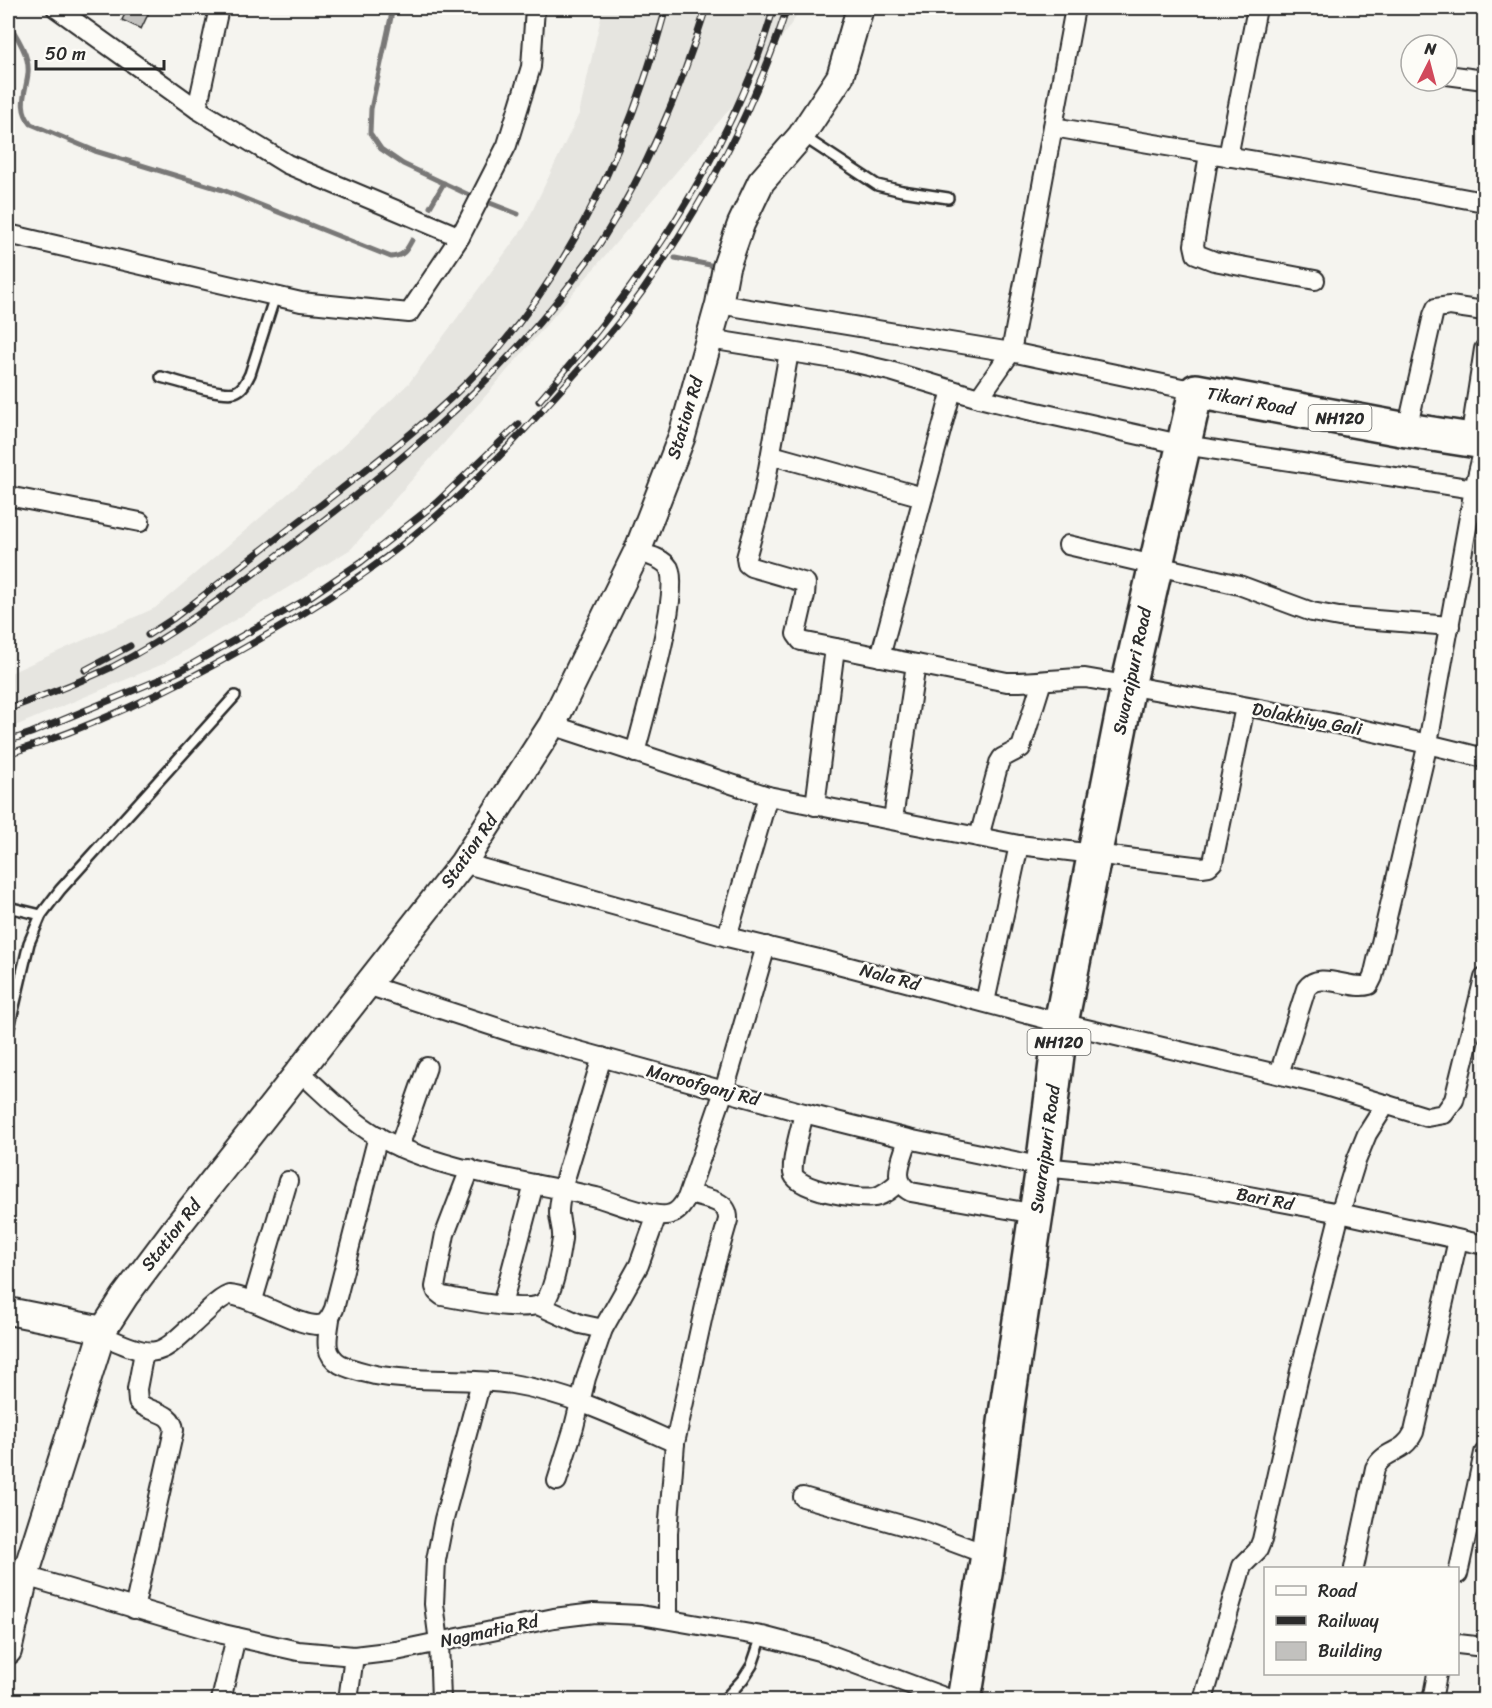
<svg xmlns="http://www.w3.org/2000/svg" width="1492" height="1708" font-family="Sriracha,sans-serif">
<rect width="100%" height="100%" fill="#f5f4ef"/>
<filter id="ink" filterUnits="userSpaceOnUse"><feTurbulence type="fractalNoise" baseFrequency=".0167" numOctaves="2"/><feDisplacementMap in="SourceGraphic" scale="12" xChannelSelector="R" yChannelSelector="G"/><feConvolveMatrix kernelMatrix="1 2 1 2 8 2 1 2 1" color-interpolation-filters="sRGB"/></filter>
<g filter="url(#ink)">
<!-- built -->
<path fill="#e6e5e0" d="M603 8H802L745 91 489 392 351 549 163 664 8 729V674L155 608 339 450 409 383 525 226 579 114Z"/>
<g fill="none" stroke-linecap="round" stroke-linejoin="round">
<!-- stream -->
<g stroke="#797877" stroke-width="5">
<path d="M393 8 371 109 370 133 381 149 403 164 469 195"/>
<path d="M8 22C15 34 24 46 27 60 33 83 13 102 31 124L95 151 223 190 391 257C404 256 406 251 412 240"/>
<path d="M490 203 518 214"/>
<path d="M430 207 444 183"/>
<path d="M675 258 715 266"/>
</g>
</g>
<!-- building -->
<path fill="#c2c1be" stroke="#2b2b2b" stroke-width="1.5" d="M128 8H151L141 29 122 20Z"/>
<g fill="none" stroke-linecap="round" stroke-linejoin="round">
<defs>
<g id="lane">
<path d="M804 137 877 185 902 191 948 198"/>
<path d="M161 377C178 381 220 396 235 392 243 389 246 382 250 374L275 296"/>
<path d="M8 907 41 915"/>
<path d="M8 1032 29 943 41 915 60 890 235 696"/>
<path d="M724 1700 743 1679 752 1665 762 1636"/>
</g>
<g id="street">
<path d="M56 8 197 109 287 164 460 237"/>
<path d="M1075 8 1011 352 1196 391"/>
<path d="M1447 75 1484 80"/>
<path d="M197 109 219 8"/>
<path d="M1053 127 1304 169 1484 202"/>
<path d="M1209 154 1194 245 1196 254 1214 261 1315 280"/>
<path d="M1228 157 1257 8"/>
<path d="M8 234 301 302 409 313 460 237 507 145 531 67 535 8"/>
<path d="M719 304 1011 352 979 398"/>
<path d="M709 339 847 361 890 371 979 398 1028 410 1184 445 1474 489"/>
<path d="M789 352 763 497 746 558 747 564 751 567 806 583 805 595 796 634 801 641 1007 682C1033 683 1059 678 1085 678 1219 701 1353 724 1484 758"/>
<path d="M1407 430 1433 315 1436 308 1450 306 1484 311"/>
<path d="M1470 440 1484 349"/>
<path d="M772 455 923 497"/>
<path d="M8 496 140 522"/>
<path d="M1068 545 1239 585 1312 612 1339 617 1450 626"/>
<path d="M880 657 952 390"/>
<path d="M552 725 768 796 1019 845 1202 867 1209 866 1213 862 1245 707"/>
<path d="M635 753C643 721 681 593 669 568 663 558 648 555 637 552"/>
<path d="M815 806 835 648"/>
<path d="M893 819 916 664"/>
<path d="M979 837 999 763 1002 758 1021 748 1042 681"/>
<path d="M463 863 727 937 823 960 1061 1023 1319 1084 1427 1117 1444 1114 1454 1100 1484 978"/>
<path d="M727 937 768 796"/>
<path d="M367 985 517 1034 804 1113 908 1139 1043 1167 1135 1176 1201 1187 1340 1213 1484 1245"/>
<path d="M985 1002 1019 845"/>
<path d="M300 1072C325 1094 348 1119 377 1136 438 1171 528 1181 596 1197 614 1202 655 1220 671 1214 679 1212 683 1204 687 1198L724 1091 766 946"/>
<path d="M1279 1074 1306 989C1319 969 1350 991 1369 985L1373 977 1428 743 1474 489 1484 448"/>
<path d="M804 1113C801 1127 791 1160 793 1173 795 1190 860 1200 875 1197 884 1195 892 1188 899 1182"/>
<path d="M908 1139C903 1158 889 1181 911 1192L1036 1214"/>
<path d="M399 1147 427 1067"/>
<path d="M470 1169 445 1234 435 1287 437 1292 442 1296C461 1299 533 1315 545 1301 554 1290 560 1253 562 1239 563 1229 559 1222 559 1212 559 1204 561 1197 562 1189L602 1057"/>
<path d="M253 1300 288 1181"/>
<path d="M502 1305 534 1184"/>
<path d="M540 1306 580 1324 603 1329"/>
<path d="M330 1319C328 1336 322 1353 340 1364 351 1370 363 1372 375 1375 420 1383 466 1377 512 1384 569 1393 622 1419 675 1443"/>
<path d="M101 1335C161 1361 156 1358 203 1315 211 1308 218 1299 229 1295 255 1297 304 1331 323 1324 329 1321 331 1315 334 1309L378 1136"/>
<path d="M557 1481 574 1427 586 1378 603 1329 639 1265 657 1215"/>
<path d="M803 1497 926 1532 988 1555"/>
<path d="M1354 1568 1375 1468C1386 1448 1403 1455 1414 1432L1458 1240"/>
<path d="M1458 1574 1484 1453"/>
<path d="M25 1576 223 1634 298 1651 354 1656 396 1651 554 1618 594 1613 641 1615 762 1636 823 1652 952 1700"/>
<path d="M134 1609 174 1430C172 1410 150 1414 138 1402L137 1389 144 1352"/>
<path d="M668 1619V1533L675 1443 710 1283 728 1220C729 1199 705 1199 689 1194"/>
<path d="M1458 1644 1484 1647"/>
<path d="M221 1700 236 1637"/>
<path d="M348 1700 354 1656"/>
<path d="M441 1700 439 1642 434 1604 436 1560 444 1519 481 1382"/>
<path d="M1203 1700 1242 1566 1258 1550 1262 1540 1300 1371 1340 1213 1356 1161 1367 1134 1386 1104"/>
<path d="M1432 1700 1437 1674"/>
</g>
<g id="secondary">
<path d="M8 1311 103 1330"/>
<path d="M8 1651 25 1576 103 1330 125 1296 176 1228 463 863 552 725 637 552 682 436 719 304 726 267 741 224 761 182 801 136 840 77 860 8"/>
</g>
<path id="highway" d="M964 1700 988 1555 1007 1407 1043 1167 1061 1023 1128 686 1196 391 1407 430 1484 442"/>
</defs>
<!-- lane casing -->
<use href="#lane" stroke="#2b2b2b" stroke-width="14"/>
<!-- street casing -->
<use href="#street" stroke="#2b2b2b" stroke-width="22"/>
<!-- secondary casing -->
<use href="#secondary" stroke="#2b2b2b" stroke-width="30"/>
<!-- highway casing -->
<use href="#highway" stroke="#2b2b2b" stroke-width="38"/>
<!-- lane -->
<use href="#lane" stroke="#fdfcf7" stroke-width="9"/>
<!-- street -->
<use href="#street" stroke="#fdfcf7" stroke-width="18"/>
<!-- secondary -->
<use href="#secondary" stroke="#fdfcf7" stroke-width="26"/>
<!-- highway -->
<use href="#highway" stroke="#fdfcf7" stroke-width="33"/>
<defs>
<g id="rail">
<path d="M539 401C625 303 703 193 752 72 761 51 767 29 774 8"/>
<path d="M148 635 174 618C224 580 272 541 322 504 377 461 433 419 481 368 574 268 631 138 666 8"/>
<path d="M85 670 130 646"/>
<path d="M8 709C43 696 78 683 112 667 171 637 226 595 278 555 386 474 493 388 574 279 584 265 595 252 604 237 649 166 681 88 706 8"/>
<path d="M8 741 31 733 180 671 305 600 361 562 436 503 519 424"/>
<path d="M8 754C95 726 174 689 253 643 311 610 369 574 420 530 466 492 508 449 548 404 581 368 613 332 642 292 703 205 755 108 787 8"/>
</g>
</defs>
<!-- rail casing -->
<use href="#rail" stroke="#2b2b2b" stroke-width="7"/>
<!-- rail -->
<use href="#rail" stroke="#fdfcf7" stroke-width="4.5" stroke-dasharray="14" stroke-linecap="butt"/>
</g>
</g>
<g text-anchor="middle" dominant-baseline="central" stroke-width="5" stroke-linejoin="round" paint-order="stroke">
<!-- shield labels -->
<g fill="#fdfcf7" stroke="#6a6a68" stroke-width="1.5">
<rect x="1308.5" y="405" width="63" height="26" rx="4.5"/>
<rect x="1027.5" y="1029" width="63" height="26" rx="4.5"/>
</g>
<g font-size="16" font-weight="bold" fill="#2b2b2b">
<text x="1340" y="418">NH120</text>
<text x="1059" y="1042">NH120</text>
</g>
<!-- street labels -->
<g font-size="18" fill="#2b2b2b" stroke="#fdfcf7">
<text transform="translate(1251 401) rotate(11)">Tikari Road</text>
<text transform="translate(685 418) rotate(-73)">Station Rd</text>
<text transform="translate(1132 671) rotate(-78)">Swarajpuri Road</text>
<text transform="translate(1307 719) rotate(11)">Dolakhiya Gali</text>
<text transform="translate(469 851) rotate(-55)">Station Rd</text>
<text transform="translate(890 977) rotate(15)">Nala Rd</text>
<text transform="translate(703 1085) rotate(15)">Maroofganj Rd</text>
<text transform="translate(1045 1149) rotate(-82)">Swarajpuri Road</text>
<text transform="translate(1265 1199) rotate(11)">Bari Rd</text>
<text transform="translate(171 1235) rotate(-52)">Station Rd</text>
<text transform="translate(489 1631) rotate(-12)">Nagmatia Rd</text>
</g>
</g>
<!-- margin -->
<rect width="1492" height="1708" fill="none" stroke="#fdfcf7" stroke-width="30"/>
<rect x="15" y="15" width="1462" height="1678" fill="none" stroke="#2b2b2b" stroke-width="2" filter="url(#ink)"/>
<!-- legend -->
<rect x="1264" y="1567" width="195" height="108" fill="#fdfcf7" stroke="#a9a8a5" stroke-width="1.5"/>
<rect x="1276" y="1586" width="30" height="9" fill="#fdfcf7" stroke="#a9a8a5" stroke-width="1.5"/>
<text x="1318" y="1597" font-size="18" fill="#2b2b2b">Road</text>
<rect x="1276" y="1616" width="30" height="9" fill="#2b2b2b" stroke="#a9a8a5" stroke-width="1.5"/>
<text x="1318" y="1627" font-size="18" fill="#2b2b2b">Railway</text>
<rect x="1276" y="1642" width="30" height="18" fill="#c2c1be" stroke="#a9a8a5" stroke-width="1.5"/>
<text x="1318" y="1657" font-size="18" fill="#2b2b2b">Building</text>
<!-- north arrow -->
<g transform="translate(1429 63) rotate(6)"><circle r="28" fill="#fdfcf7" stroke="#a9a8a5" stroke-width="1.5"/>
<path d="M0-4.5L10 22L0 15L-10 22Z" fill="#d1495b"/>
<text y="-9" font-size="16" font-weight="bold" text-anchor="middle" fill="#2b2b2b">N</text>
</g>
<!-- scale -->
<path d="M36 60v9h128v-9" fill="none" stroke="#2b2b2b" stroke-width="3"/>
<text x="45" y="60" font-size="18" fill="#2b2b2b" stroke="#fdfcf7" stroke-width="4.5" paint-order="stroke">50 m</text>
</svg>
